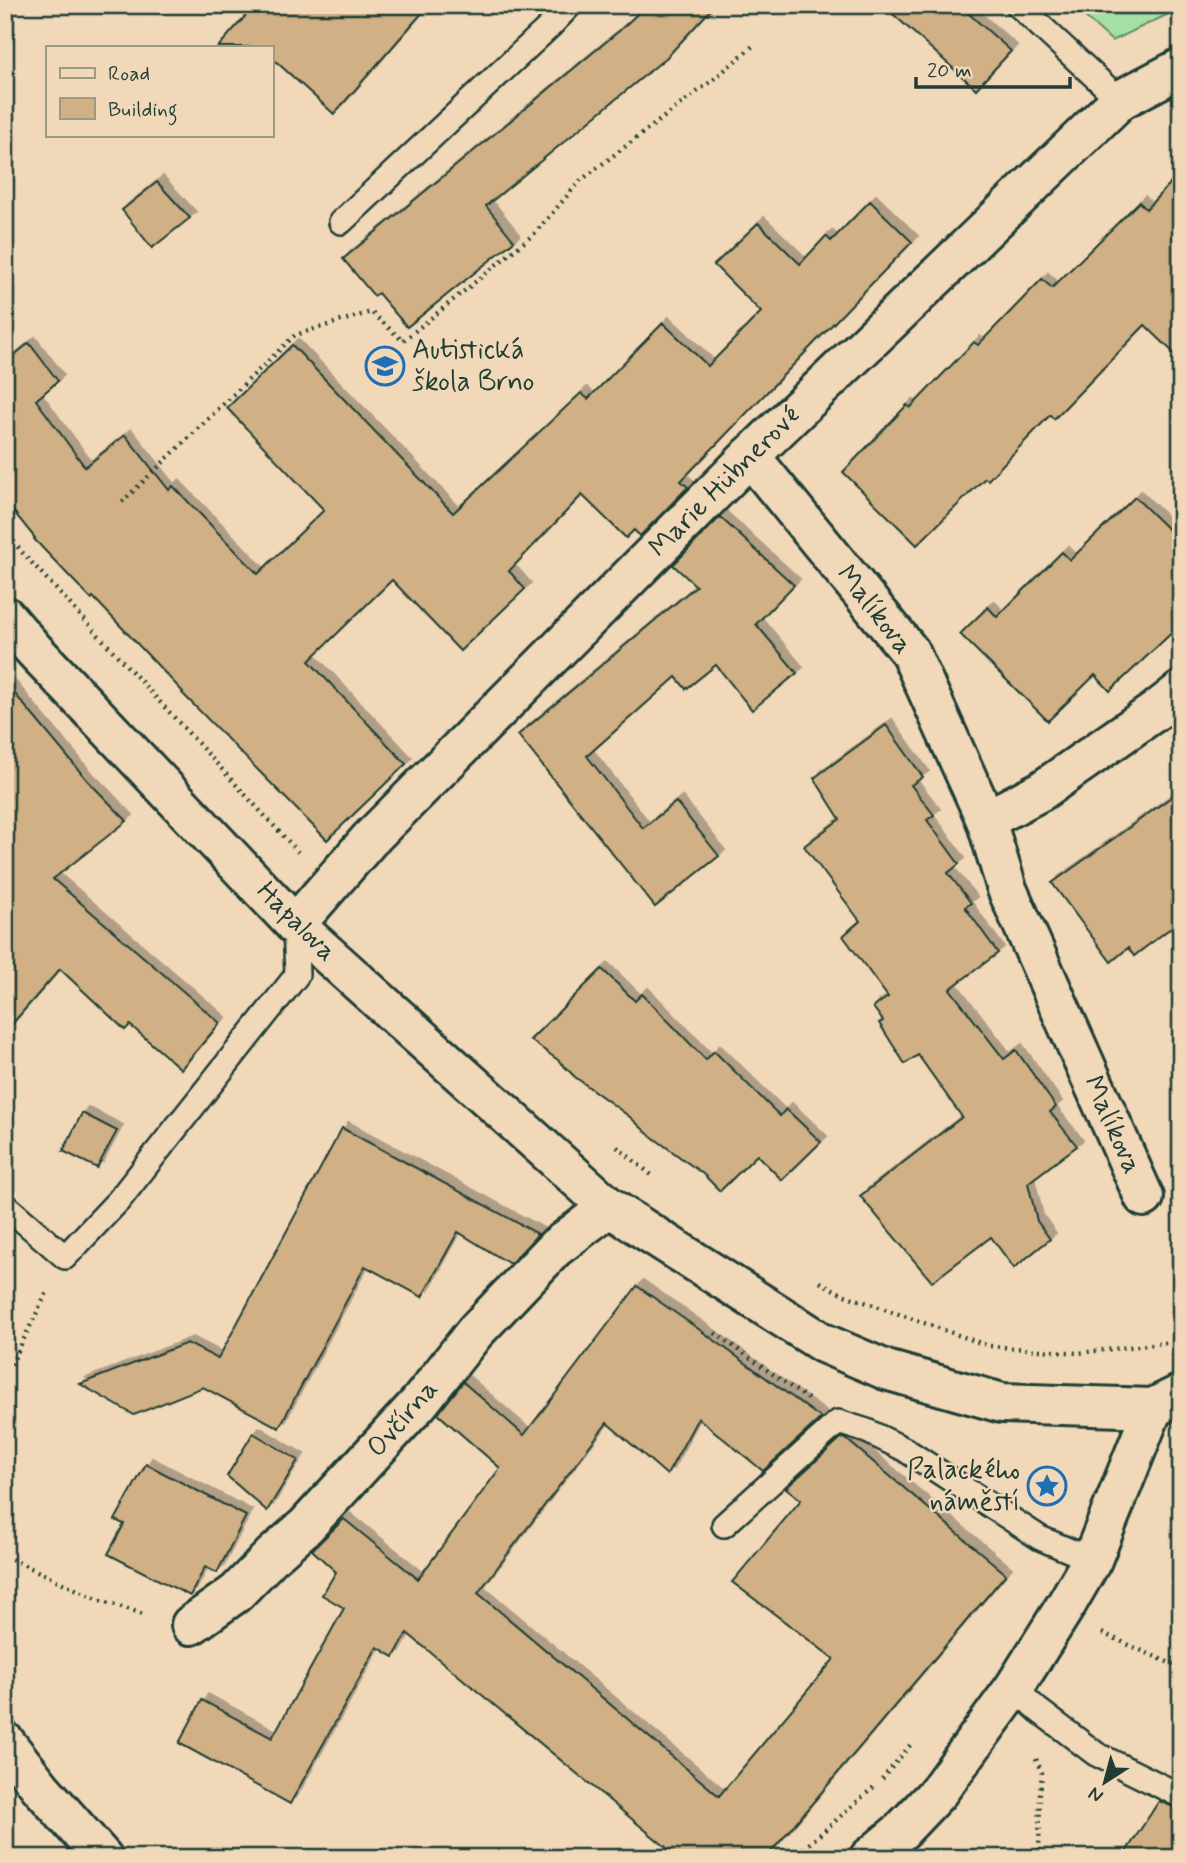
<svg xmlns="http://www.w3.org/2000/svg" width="1186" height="1863" font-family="Mynerve,sans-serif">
<defs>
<filter id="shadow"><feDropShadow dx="6" dy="-6" stdDeviation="0" flood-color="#0004"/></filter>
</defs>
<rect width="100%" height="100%" fill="#f1d8b9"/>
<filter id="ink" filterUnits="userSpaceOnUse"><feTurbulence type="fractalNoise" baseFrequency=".0143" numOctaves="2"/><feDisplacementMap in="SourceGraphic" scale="14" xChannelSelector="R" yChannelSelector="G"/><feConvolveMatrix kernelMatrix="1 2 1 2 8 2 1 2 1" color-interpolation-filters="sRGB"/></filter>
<g filter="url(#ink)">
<!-- green -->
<path fill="#a5dfa5" stroke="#628e6c" stroke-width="2" d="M1072 5H1181V8L1112 41Z"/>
<!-- building -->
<g fill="#d0b084" stroke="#1f3d34" stroke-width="2" filter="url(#shadow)">
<path d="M255 5H429L334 114 271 57V47H218Z"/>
<path d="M647 5H715L667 57 486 206 514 241 407 327 378 293 374 296 343 259 619 31Z"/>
<path d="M883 5H959L1011 51 976 89Z"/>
<path d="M1181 172V360L1145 325 1054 419 1050 415 988 480 985 478 917 545 843 472 907 405 910 408 974 342 978 345 1042 279 1052 288 1139 202 1146 209Z"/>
<path d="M157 182 190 218 152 248 122 210Z"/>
<path d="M870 201 912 242 681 481 688 487 640 536 634 530 626 538 582 495 509 571 525 589 460 651 392 580 309 661 406 764 327 840 182 693 183 692 93 597 91 599 34 539 35 538 5 501V358L7 361 29 343 58 381 36 400 85 467 125 435 169 490 173 486 258 574 324 510 227 408 292 345 453 513 581 393 588 399 663 323 708 366 761 312 714 265 758 223 800 264 826 236 831 241Z"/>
<path d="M1135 497 1181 542V624L1110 691 1095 675 1048 721 960 634 988 607 997 617 1062 552 1070 560Z"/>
<path d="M720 517 794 585 756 624 797 673 752 710 716 665 686 689 676 677 587 756 643 828 676 802 719 856 655 907 518 735 696 586 673 565Z"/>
<path d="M5 682 87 780 127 821 53 879 220 1023 181 1069 130 1025 125 1030 60 969 5 1032Z"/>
<path d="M886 725 923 777 911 785 934 815 927 820 959 864 948 873 971 903 965 907 998 953 950 989 1004 1059 1016 1050 1056 1107 1050 1112 1077 1146 1028 1183 1037 1221 1050 1239 1014 1268 991 1237 932 1282 860 1196 962 1117 918 1055 905 1064 879 1023 883 1021 873 1007 888 997 843 936 860 921 804 846 840 819 814 778Z"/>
<path d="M1181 790V920L1134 956 1128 948 1111 962 1052 883Z"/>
<path d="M602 969 635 1001 642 994 706 1060 714 1051 780 1116 786 1109 821 1142 782 1180 757 1155 720 1191 703 1174 647 1133 630 1117 575 1077 558 1060 530 1040Z"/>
<path d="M82 1113 117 1131 97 1168 63 1151Z"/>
<path d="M342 1128 538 1234 510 1264 458 1232 422 1297 365 1266 279 1428 203 1387 134 1415 80 1384 187 1343 218 1359Z"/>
<path d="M637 1286 710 1337 821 1418 763 1471 698 1418 667 1475 607 1423 478 1593 719 1796 834 1659 732 1582 801 1500 786 1488 841 1438 846 1439 1006 1574 766 1858H679L407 1633 394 1657 377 1647 290 1804 179 1743 202 1700 272 1738 344 1608 322 1595 336 1572 312 1550 344 1519 418 1579 500 1468 438 1414 463 1382 524 1435Z"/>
<path d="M253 1433 298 1460 267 1511 227 1476Z"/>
<path d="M146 1464 246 1516 217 1573 205 1567 190 1596 108 1554 124 1524 115 1520Z"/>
<path d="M1159 1801 1181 1810V1858H1122Z"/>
</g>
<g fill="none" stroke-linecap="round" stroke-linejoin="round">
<defs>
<g id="lane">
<path d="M1018 5 1120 100"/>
<path d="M341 222 550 26 570 5"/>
<path d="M5 1205 65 1257 119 1200 297 975 295 925"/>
<path d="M724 1525 838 1422 867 1431 904 1449 1040 1538 1092 1560"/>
<path d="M1014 1688 1038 1710 1096 1754 1181 1796"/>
</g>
<g id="street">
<path d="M750 456 910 652 986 820 1007 889 1144 1197"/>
<path d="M986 820 1041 791 1157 710 1181 691"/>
<path d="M295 925 369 840 750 456 1120 100 1181 68"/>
<path d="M191 1625 236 1593 272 1556 306 1526 419 1403 475 1332 555 1248 609 1207"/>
<path d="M5 1742 41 1788 103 1858"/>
<path d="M869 1858 901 1831 938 1792 1014 1688 1066 1605 1092 1560 1153 1408"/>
</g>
<path id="secondary" d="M5 616 34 650 295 925 609 1207 823 1343 886 1370 1002 1403 1153 1408 1181 1394"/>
</defs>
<!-- lane casing -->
<use href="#lane" stroke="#1f3d34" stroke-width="28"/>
<!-- street casing -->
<use href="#street" stroke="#1f3d34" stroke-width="44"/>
<!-- secondary casing -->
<use href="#secondary" stroke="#1f3d34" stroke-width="44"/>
<!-- path -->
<g stroke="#1f3d34" stroke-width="4.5" stroke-dasharray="2 5" stroke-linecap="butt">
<path d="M122 502 295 335 371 312 403 341 534 234 580 181 714 79 754 45"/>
<path d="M5 530 21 551 298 852"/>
<path d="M617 1147 654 1177"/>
<path d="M820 1282 842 1294 989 1346 1078 1353 1181 1341"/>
<path d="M715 1333 808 1399"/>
<path d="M5 1377 48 1290"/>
<path d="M5 1556 97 1599 146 1615"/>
<path d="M1102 1633 1181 1668"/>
<path d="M1036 1759 1042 1773 1040 1793 1039 1853 1040 1858"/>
<path d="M882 1779 912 1743"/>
<path d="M793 1858 876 1785"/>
</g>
<!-- lane -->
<use href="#lane" stroke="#f1d8b9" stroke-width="23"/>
<!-- street -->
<use href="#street" stroke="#f1d8b9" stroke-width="38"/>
<!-- secondary -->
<use href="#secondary" stroke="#f1d8b9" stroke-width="38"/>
</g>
</g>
<!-- icons -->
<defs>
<symbol id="school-ring" viewBox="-11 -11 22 22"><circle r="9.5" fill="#f1d8b9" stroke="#1f6fb2" stroke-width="1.5"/><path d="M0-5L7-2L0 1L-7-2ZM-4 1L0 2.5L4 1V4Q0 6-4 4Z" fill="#1f6fb2"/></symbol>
<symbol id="sight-ring" viewBox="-11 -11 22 22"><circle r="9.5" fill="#f1d8b9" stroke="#1f6fb2" stroke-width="1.5"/><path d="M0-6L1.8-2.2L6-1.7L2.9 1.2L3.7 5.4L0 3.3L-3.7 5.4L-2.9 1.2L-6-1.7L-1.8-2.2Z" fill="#1f6fb2"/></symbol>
</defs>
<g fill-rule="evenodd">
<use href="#school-ring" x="363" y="344" width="44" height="44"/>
<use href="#sight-ring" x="1025" y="1464" width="44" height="44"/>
</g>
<g text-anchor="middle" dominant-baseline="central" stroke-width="5" stroke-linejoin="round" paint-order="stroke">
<!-- poi labels -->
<g font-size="28" fill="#1f3d34" stroke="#f1d8b9" text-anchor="start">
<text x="412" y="350">Autistická<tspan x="412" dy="32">škola Brno</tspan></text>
<text x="1020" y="1470" text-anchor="end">Palackého<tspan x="1020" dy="32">náměstí</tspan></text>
</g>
<!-- street labels -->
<g font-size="28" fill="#1f3d34" stroke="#f1d8b9">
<text transform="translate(725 482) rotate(-45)">Marie Hübnerové</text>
<text transform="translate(874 610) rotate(52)">Malíkova</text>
<text transform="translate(296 922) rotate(45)">Hapalova</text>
<text transform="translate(1112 1125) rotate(66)">Malíkova</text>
<text transform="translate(403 1419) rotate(-49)">Ovčírna</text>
</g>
</g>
<!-- margin -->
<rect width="1186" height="1863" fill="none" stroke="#f1d8b9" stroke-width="28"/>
<rect x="14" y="14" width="1158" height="1835" fill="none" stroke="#1f3d34" stroke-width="2.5" filter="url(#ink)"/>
<!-- legend -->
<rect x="46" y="46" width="228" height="91" fill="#f1d8b9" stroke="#9d9a84" stroke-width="2"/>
<rect x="60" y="68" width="35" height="10" fill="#f1d8b9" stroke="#9d9a84" stroke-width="2"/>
<text x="108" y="80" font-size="21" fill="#1f3d34">Road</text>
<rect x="60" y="98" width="35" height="21" fill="#d0b084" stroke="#9d9a84" stroke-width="2"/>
<text x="108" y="116" font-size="21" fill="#1f3d34">Building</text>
<!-- north arrow -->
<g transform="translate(1105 1782) rotate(216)" stroke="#f1d8b9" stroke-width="5" paint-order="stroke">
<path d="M0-5L12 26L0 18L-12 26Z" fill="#1f3d34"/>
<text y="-10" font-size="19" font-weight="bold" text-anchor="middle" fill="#1f3d34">N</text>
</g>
<!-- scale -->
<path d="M916 77v10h154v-10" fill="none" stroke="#1f3d34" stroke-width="3.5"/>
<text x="927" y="77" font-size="21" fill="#1f3d34" stroke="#f1d8b9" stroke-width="5" paint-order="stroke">20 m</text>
</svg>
